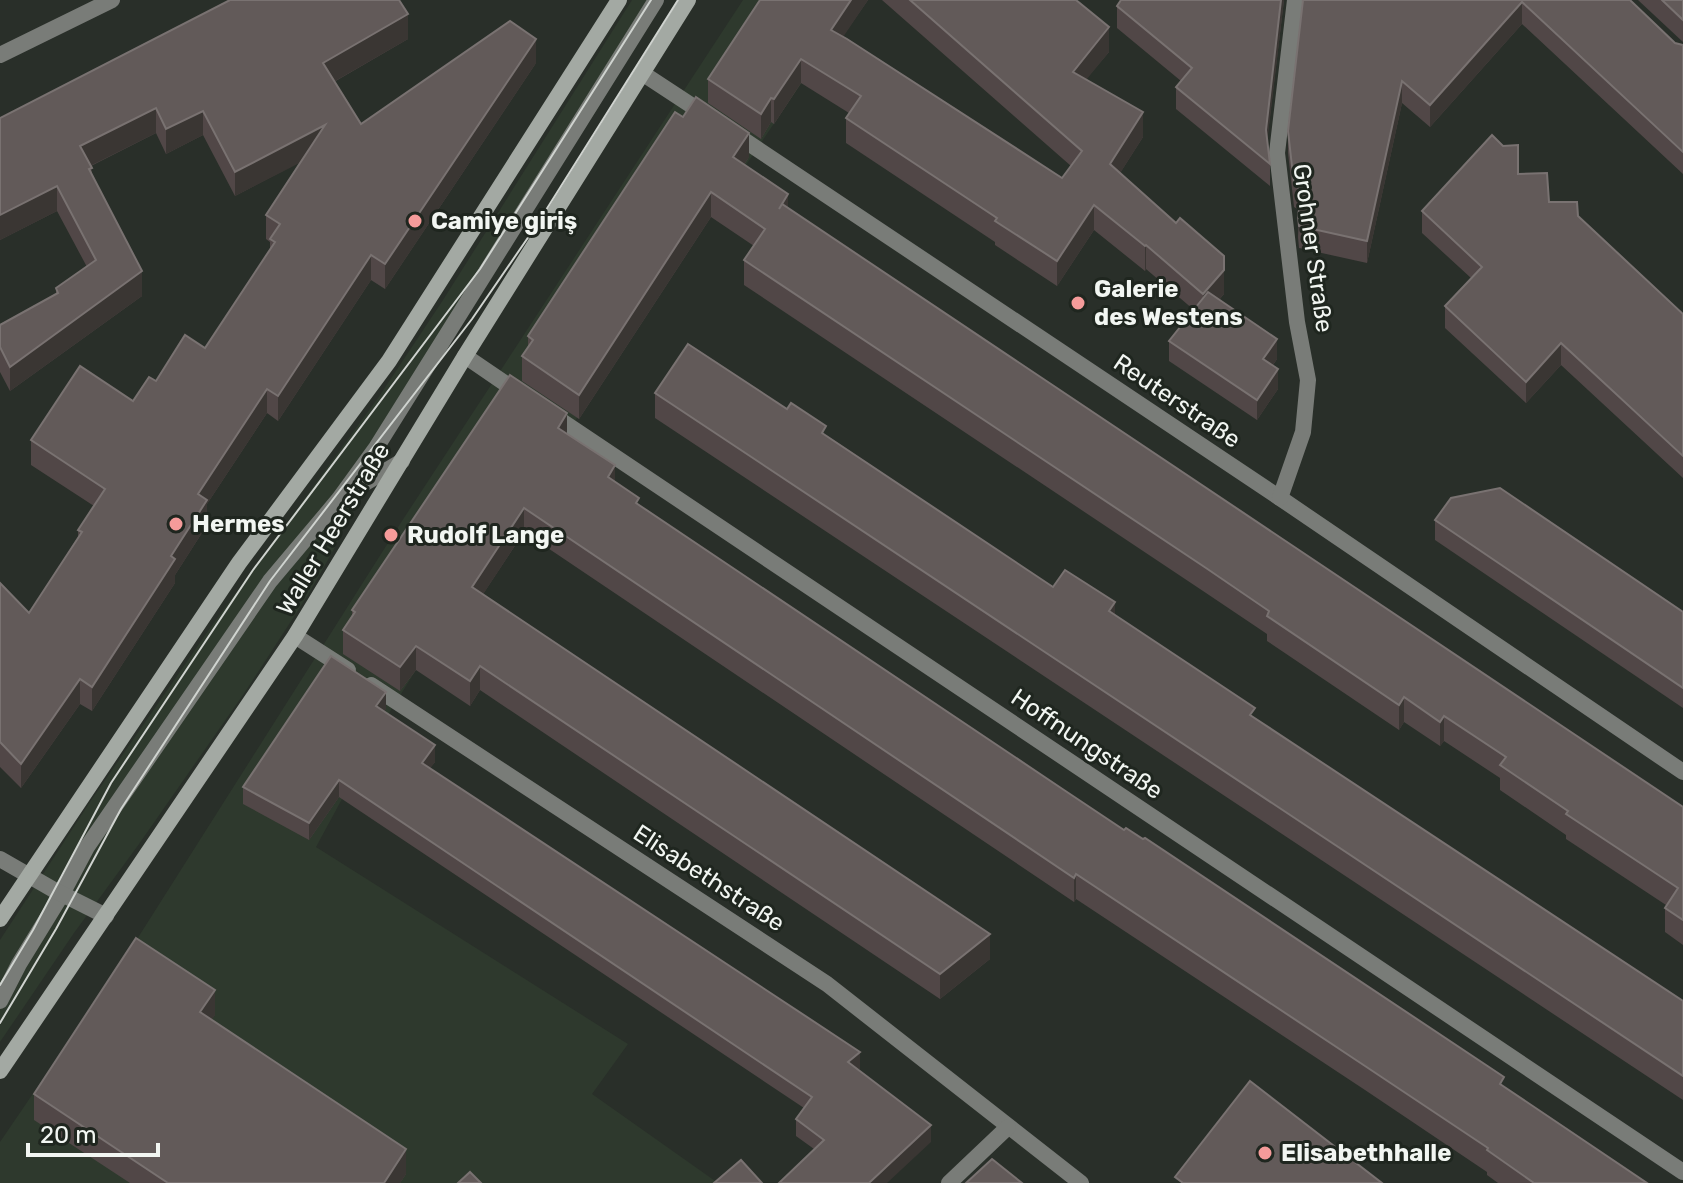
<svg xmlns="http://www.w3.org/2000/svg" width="1683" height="1183" font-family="Rubik,sans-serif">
<rect width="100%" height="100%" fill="#292f29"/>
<!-- built -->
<g fill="#2e392d">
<path d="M632 0H664L596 111 380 452 333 551 308 595 245 692 139 844 74 933 0 1042V940L90 802 208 631 378 398 443 300Z"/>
<path d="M743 0H858L625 343 416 670 386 718 316 847 628 1044 592 1094 718 1183H0V1142L120 966 400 524Z"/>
</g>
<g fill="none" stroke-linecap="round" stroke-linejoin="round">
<!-- lane -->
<g stroke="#797c78" stroke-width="16">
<path d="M347 494 402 461"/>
<path d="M0 1001 19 964 62 894 87 847 270 581 339 499 376 448 656 0"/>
</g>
<!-- street -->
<g stroke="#797c78" stroke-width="16">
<path d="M0 55 112 0"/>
<path d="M642 73 709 117"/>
<path d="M732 132 1280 498 1683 772"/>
<path d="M465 356 522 395"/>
<path d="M551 414 1683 1172"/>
<path d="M1280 498 1303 432 1308 380 1297 322 1277 153 1295 0"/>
<path d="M295 636 348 670"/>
<path d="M371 685 827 984 1081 1183"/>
<path d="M0 859 54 890 106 916"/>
<path d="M949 1183 1008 1127"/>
</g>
<!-- secondary -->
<g stroke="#a3a9a3" stroke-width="16">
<path d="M0 919 239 563 389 361 619 0"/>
<path d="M0 1071 295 636 465 356 688 0"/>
</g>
<!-- tram -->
<g stroke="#cfd3cf" stroke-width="2">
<path d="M0 985 33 930 111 783 253 570 480 269 651 0"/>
<path d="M0 1023 56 929 121 809 270 581 472 319 536 226 678 0"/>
</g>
</g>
<!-- wall -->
<g fill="#514747">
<path d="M760 0H868L843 36 1062 178 1071 166 882 0H1076L1109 52 1086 79 1143 137 1120 173 1224 294 1219 300 1277 359 1273 365 1278 389 1257 420 1169 361V341L1194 310 1146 269 1145 271 1094 230 1057 286 995 245V242L846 143V118L849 113 801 83 774 124 771 122 761 139 708 103V79Z"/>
<path d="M1284 0 1267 141 1270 164V186L1176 109V87L1181 81 1117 28V6Z"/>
<path d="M1303 0H1630L1675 43 1683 45V174L1522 24 1430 127 1402 103 1367 263 1299 248 1298 237 1299 210 1294 207 1288 153V131Z"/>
<path d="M1638 0H1683V42Z"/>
<path d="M400 1 408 39 334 82 361 124 536 63 385 289 371 280 278 421 267 413 207 504V525L175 575V583L92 711 80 704 21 788 0 767V583L29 613 78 537V530L94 506 31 465V440L133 401 156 381 205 348 270 250V242L266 239V215L300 162 235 196 203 135 166 154 156 133 91 166 92 174 142 296 10 391 0 372V325L56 295V288L87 267 57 211 0 240V118Z"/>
<path d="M749 157 744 165 788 208 1683 807V945L1665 932V908L1666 905 1566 839V835L1500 790V778L1444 741 1440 746 1404 722 1399 730 1267 641V634L1206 593 744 285V260L754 246 711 217 579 419 522 381V356L528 348V336Z"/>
<path d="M1518 174 1549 202 1578 216 1683 314V478L1561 365 1526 403 1445 328V306L1471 278 1422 233V211Z"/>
<path d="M655 393 826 435 1053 587 1115 615 1255 718 1683 1001V1100L655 418Z"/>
<path d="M567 434 639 505 1647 1183H1498L1487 1175V1172L1365 1090 1076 899 1074 902 524 532 483 594 990 959 940 999 480 690 470 706 416 670 400 691 343 654V630L352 615V610Z"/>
<path d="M1435 520 1683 612V708L1435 540Z"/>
<path d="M386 709 384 711 435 762 430 768 860 1068 858 1070 931 1142 814 1149 796 1136V1119L804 1108 339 797 309 840 243 804V787Z"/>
<path d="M215 1015 211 1020 406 1174 400 1183H130L34 1120V1094Z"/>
</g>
<!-- shaded-wall -->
<g fill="#3a3633">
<path d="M851 0H868L831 55V30Z"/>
<path d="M1281 0H1284L1266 152V130Z"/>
<path d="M1522 2V24L1430 127V105Z"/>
<path d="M408 14V39L323 88V63Z"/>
<path d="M1109 27V52L1073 96V72Z"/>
<path d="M536 39V63L385 289V264Z"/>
<path d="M801 59V83L774 124V99Z"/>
<path d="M1402 81V103L1367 263V241Z"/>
<path d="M771 98V122L761 139V114Z"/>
<path d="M156 108V133L80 171V146Z"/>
<path d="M203 111V135L166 154V129Z"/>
<path d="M1143 112V137L1110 189V164Z"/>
<path d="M325 125V150L235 196V172Z"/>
<path d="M749 133V157L733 182V157Z"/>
<path d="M57 186V211L0 240V215Z"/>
<path d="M711 192V217L579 419V395Z"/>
<path d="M788 194V219L779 209Z"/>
<path d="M1094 205V230L1057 286V261Z"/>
<path d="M1146 245V269L1145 271V246Z"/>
<path d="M371 255V280L278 421V396Z"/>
<path d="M1224 270V294L1203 318V294Z"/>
<path d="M142 271V296L10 391V367Z"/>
<path d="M1277 339V359L1263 379V359Z"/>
<path d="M1561 343V365L1526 403V382Z"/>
<path d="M1278 369V389L1257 420V400Z"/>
<path d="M267 389V413L207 504V525L175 575V583L92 711V687L198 494Z"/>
<path d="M567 413V438L558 428Z"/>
<path d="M615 465V490L608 477Z"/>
<path d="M524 508V532L472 611V587Z"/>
<path d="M1115 602V627L1109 611Z"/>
<path d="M416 646V670L400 691V667Z"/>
<path d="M480 666V690L470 706V681Z"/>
<path d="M80 679V704L21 788V764Z"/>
<path d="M386 692V709L376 722V706Z"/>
<path d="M1404 697V722L1399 730V705Z"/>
<path d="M1444 716V741L1440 746V722Z"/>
<path d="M435 745V762L422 779V763Z"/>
<path d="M339 780V797L309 840V823Z"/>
<path d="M1076 874V899L1074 902V878Z"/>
<path d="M990 934V959L940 999V974Z"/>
<path d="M215 990V1015L200 1038V1012Z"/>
<path d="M860 1052V1068L848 1078V1062Z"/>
<path d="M931 1125V1142L887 1183H869Z"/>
<path d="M406 1149V1174L400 1183H384Z"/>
</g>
<!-- building -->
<g fill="#625a59" stroke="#797271" stroke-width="2">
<path d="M230 0H399L408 14 323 63 361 124 510 21 536 39 385 264 371 255 278 396 267 389 198 494 207 500 171 556 175 559 92 687 80 679 21 764 0 742V583L29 613 82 532 78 530 105 489 31 440 80 366 133 401 149 377 156 381 185 335 205 348 275 242 270 239 280 224 266 215 325 125 235 172 203 111 166 129 156 108 80 146 92 168 89 169 142 271 10 367 0 347V325L58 293 56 288 96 260 57 186 0 215V118Z"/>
<path d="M760 0H851L831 30 847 39 1062 178 1082 151 910 0H1076L1109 27 1073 72 1143 112 1110 164 1176 223 1180 218 1224 256V270L1203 294 1146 245 1145 246 1094 205 1057 261 995 221 997 218 846 118 861 96 801 59 774 99 771 98 761 114 708 79Z"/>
<path d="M1121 0H1281L1266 130 1270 164 1176 87 1192 68 1117 6Z"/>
<path d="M1303 0H1630L1675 43 1683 45V152L1522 2 1430 105 1402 81 1367 241 1299 226 1298 215 1303 192 1294 184 1288 131Z"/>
<path d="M1662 0H1683V20Z"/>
<path d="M696 97 749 133 733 157 788 194 779 209 782 204 1683 807V920L1665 908 1678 888 1566 814 1568 811 1500 765 1506 757 1444 716 1440 722 1404 697 1399 705 1267 616 1269 611 1206 568 744 260 765 229 711 192 579 395 522 356 533 340 528 336 675 112 683 117Z"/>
<path d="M1492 135 1503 146 1518 145V174L1547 173 1549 202H1577L1578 216 1683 314V456L1561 343 1526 382 1445 306 1482 267 1422 211Z"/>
<path d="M1208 292 1277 339 1263 359 1278 369 1257 400 1169 341Z"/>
<path d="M688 344 787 409 791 403 826 426 822 433 1053 587 1065 570 1115 602 1109 611 1255 708 1250 715 1683 1001V1076L655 393Z"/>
<path d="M510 375 567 413 558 428 615 465 608 477 639 498 636 503 1064 790 1124 830 1126 828 1143 839 1145 838 1504 1077 1500 1084 1647 1183H1534L1487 1150 1488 1148 1365 1066 1076 874 1074 878 524 508 472 587 990 934 940 974 480 666 470 681 416 646 400 667 343 630 355 612 352 610Z"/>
<path d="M1500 488 1683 612V688L1435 520 1451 498Z"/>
<path d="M331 656 386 692 376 706 435 745 422 763 860 1052 848 1062 931 1125 869 1183H779L824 1140 796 1119 812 1097 339 780 309 823 243 787Z"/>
<path d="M136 938 215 990 200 1012 406 1149 384 1183H168L34 1094Z"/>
<path d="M1250 1081 1382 1183H1183L1175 1177Z"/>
<path d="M992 1159 1022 1183H966Z"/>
<path d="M741 1160 762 1183H714Z"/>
<path d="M470 1172 481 1183H458Z"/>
</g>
<!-- markers -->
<g fill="#f59b9a" stroke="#1f261f" stroke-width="3">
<circle cx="415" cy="221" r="8"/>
<circle cx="1078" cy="303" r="8"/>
<circle cx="176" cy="524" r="8"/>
<circle cx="391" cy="535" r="8"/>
<circle cx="1265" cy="1153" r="8"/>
</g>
<g text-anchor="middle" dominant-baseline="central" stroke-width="6" stroke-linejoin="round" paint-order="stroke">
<!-- poi labels -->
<g font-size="24" font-weight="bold" fill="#f2f6f2" stroke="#1f261f" text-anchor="start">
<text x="431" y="221">Camiye giriş</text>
<text x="1094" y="289">Galerie<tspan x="1094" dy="28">des Westens</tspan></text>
<text x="192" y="524">Hermes</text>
<text x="407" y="535">Rudolf Lange</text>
<text x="1281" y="1153">Elisabethhalle</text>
</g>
<!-- street labels -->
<g font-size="24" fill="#f2f6f2" stroke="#1f261f">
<text transform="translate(1313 248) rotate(82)">Grohner Straße</text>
<text transform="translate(1177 401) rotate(34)">Reuterstraße</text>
<text transform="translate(333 529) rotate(-59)">Waller Heerstraße</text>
<text transform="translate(1087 744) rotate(34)">Hoffnungstraße</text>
<text transform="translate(709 878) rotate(33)">Elisabethstraße</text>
</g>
</g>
<!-- scale -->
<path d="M28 1143v12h130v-12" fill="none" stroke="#f2f6f2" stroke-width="4"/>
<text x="40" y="1143" font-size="24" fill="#f2f6f2" stroke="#1f261f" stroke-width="6" paint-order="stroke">20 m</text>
</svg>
